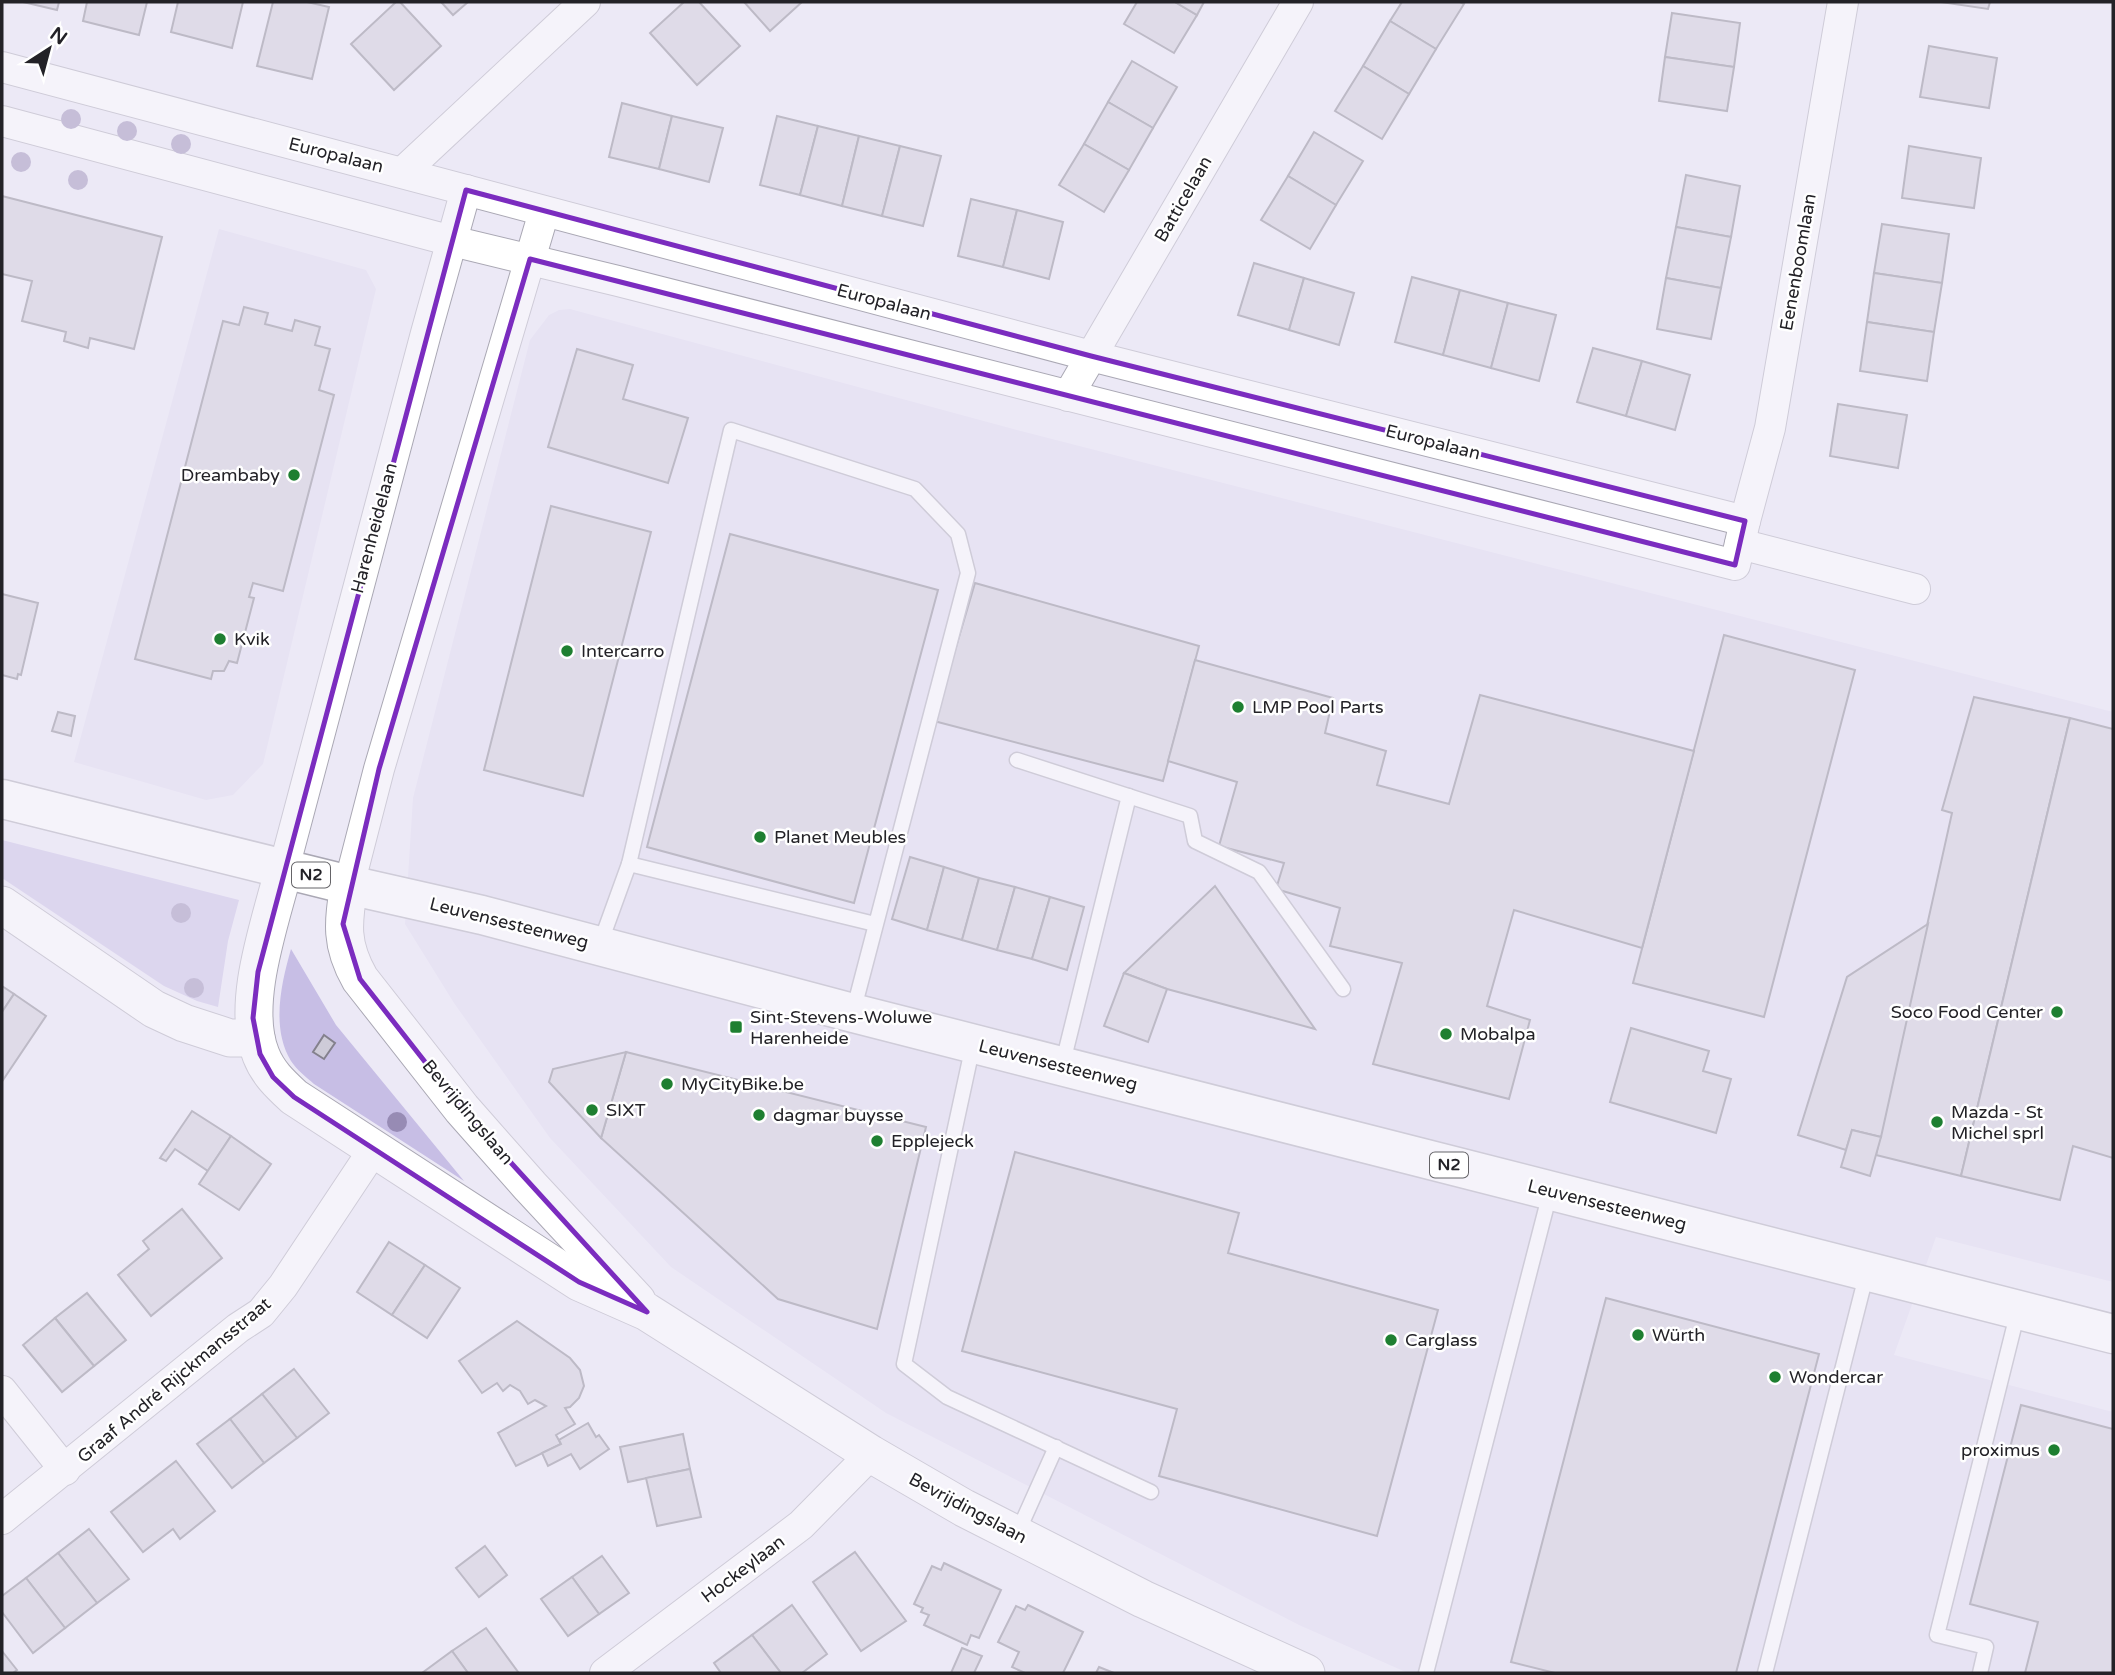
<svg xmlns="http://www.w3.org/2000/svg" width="2115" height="1675" font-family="'Varela Round',sans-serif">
<rect width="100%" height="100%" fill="#ece9f6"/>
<!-- built -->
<g fill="#e0dbf0">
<path d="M219 229 366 270 376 289 263 764 233 795 206 800 74 762Z"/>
<path d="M570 309 1017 430 2113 712V1282L1936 1237 1894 1355 2113 1412V1673H1408L1299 1625 886 1413 671 1267 550 1138 454 1003 405 924 413 798 530 340 549 315 559 310Z"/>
</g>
<!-- green -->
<g fill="#c7bee5">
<path d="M2 840 239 900 228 941 218 1007 197 1001 164 986 2 878Z"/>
<path d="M291 949 336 1025 464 1181 314 1084C306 1077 297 1070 291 1061 271 1028 281 984 291 949Z"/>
</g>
<!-- building -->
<g fill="#cecbd8" stroke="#84818d" stroke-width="2">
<path d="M23 2H59L57 10Z"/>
<path d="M87 2H147L139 35 83 21Z"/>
<path d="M178 2H243L232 48 171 32Z"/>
<path d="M273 2H307L329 7 312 79 257 66Z"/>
<path d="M396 2H400L441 46 394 90 351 44Z"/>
<path d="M441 2H468L453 15Z"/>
<path d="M684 2H699L740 46 697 85 650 33Z"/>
<path d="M744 2H802L770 31Z"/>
<path d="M1137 2H1175L1197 15 1174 53 1124 24Z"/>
<path d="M1175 2H1204L1197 15Z"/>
<path d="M1402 2H1460L1464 4 1436 49 1390 21Z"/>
<path d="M1941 2H1990L1988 9Z"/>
<path d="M1672 13 1740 23 1734 67 1665 57Z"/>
<path d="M1390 21 1436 49 1409 94 1363 66Z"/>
<path d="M1929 46 1997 58 1989 108 1920 97Z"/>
<path d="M1665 57 1734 67 1727 111 1659 101Z"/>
<path d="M1132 61 1177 87 1153 128 1108 102Z"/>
<path d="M1363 66 1409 94 1382 139 1335 111Z"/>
<path d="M1108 102 1153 128 1129 170 1084 144Z"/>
<path d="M622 103 672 116 659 169 609 157Z"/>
<path d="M672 116 723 128 709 182 659 169Z"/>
<path d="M777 116 818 126 800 195 760 185Z"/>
<path d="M818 126 859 136 842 206 800 195Z"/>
<path d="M1314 132 1363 161 1336 205 1288 176Z"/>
<path d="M859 136 900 146 882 216 842 206Z"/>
<path d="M1084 144 1129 170 1104 212 1059 185Z"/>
<path d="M900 146 941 156 923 226 882 216Z"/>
<path d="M1909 146 1981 158 1974 208 1902 198Z"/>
<path d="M1686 175 1740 186 1731 237 1676 227Z"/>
<path d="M1288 176 1336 205 1310 249 1261 220Z"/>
<path d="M2 196 162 237 134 349 90 338 88 348 64 341 66 332 22 321 32 281 2 274Z"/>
<path d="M971 199 1017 210 1003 267 958 256Z"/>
<path d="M1017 210 1063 222 1049 279 1003 267Z"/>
<path d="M1882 224 1949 234 1942 283 1874 273Z"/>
<path d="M1676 227 1731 237 1721 288 1666 278Z"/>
<path d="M1254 263 1304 278 1289 330 1238 315Z"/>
<path d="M1874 273 1942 283 1934 332 1867 322Z"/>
<path d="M1412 277 1460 290 1443 355 1395 342Z"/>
<path d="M1304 278 1354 293 1339 345 1289 330Z"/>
<path d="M1666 278 1721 288 1711 339 1657 329Z"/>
<path d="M1460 290 1508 303 1491 368 1443 355Z"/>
<path d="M1508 303 1556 315 1539 381 1491 368Z"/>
<path d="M244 307 268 313 265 324 292 331 295 320 320 327 315 345 330 349 319 390 334 395 283 591 253 583 249 597 254 598 237 663 229 661 224 671H213L211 679 135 659 223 321 239 325Z"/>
<path d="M1867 322 1934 332 1927 381 1860 371Z"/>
<path d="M1593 348 1642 361 1626 416 1577 402Z"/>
<path d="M577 349 633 365 623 399 688 418 668 483 548 447Z"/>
<path d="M1642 361 1690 375 1675 430 1626 416Z"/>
<path d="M1838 404 1907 415 1898 468 1830 456Z"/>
<path d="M551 506 651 532 583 796 484 770Z"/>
<path d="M730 534 938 590 854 903 647 847Z"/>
<path d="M975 583 1199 646 1163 781 934 721Z"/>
<path d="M2 594 38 603 21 675 18 674 17 679 2 675Z"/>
<path d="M1724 635 1855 670 1764 1017 1633 983Z"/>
<path d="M1195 660 1333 698 1325 733 1386 751 1377 785 1449 804 1480 695 1694 751 1642 948 1514 910 1487 1006 1530 1020 1509 1099 1373 1064 1402 963 1330 946 1340 908 1276 889 1284 863 1219 846 1237 782 1168 761Z"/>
<path d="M1974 697 2070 718 1961 1176 1876 1155 1952 813 1942 810Z"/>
<path d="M58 712 75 716 71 736 52 731Z"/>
<path d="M2070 718 2113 729V1158L2073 1146 2060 1200 1961 1176Z"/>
<path d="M910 857 944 867 927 930 892 919Z"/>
<path d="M944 867 979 878 962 940 927 930Z"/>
<path d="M979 878 1015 887 997 950 962 940Z"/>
<path d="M1215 886 1315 1029 1167 989 1124 973Z"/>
<path d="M1015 887 1050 897 1032 959 997 950Z"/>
<path d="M1050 897 1084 907 1067 970 1032 959Z"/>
<path d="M1928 924 1881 1137 1852 1130 1846 1150 1798 1135 1847 977Z"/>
<path d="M1124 973 1167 989 1148 1042 1104 1026Z"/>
<path d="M2 986 14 994 2 1012Z"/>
<path d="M14 994 46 1016 3 1080 2 1012Z"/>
<path d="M1631 1028 1709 1051 1703 1071 1731 1079 1716 1133 1610 1102Z"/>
<path d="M324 1035 335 1043 324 1059 313 1052Z"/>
<path d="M626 1052 926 1127 877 1329 778 1299 601 1138Z"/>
<path d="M626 1052 601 1138 549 1082 553 1069Z"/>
<path d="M192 1111 231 1136 208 1171 175 1149 166 1161 160 1158Z"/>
<path d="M1852 1130 1881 1137 1870 1176 1841 1167Z"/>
<path d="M231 1136 271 1164 239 1210 199 1184Z"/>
<path d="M1015 1152 1239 1213 1228 1253 1438 1310 1377 1536 1159 1476 1177 1409 962 1351Z"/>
<path d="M182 1209 222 1258 151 1316 118 1275 149 1249 143 1241Z"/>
<path d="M389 1242 425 1265 392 1315 357 1292Z"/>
<path d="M425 1265 460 1288 427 1338 392 1315Z"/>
<path d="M87 1293 126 1340 94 1366 55 1318Z"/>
<path d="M1606 1298 1819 1354 1736 1673H1555L1511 1662Z"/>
<path d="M55 1318 94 1366 62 1392 23 1345Z"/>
<path d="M517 1321 570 1358 580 1370 584 1386 579 1398 570 1407 565 1408 575 1424 556 1435 561 1444 516 1466 498 1433 546 1406 535 1400 528 1404 520 1391 510 1385 503 1391 497 1383 482 1393 459 1361Z"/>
<path d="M294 1369 329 1413 297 1438 262 1394Z"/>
<path d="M262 1394 297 1438 264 1463 230 1419Z"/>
<path d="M2021 1405 2113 1429V1673H2025L2038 1622 1970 1604Z"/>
<path d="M230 1419 264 1463 232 1488 197 1444Z"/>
<path d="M588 1423 596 1437 599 1435 609 1449 580 1469 571 1454 548 1466 542 1453 561 1444 559 1440Z"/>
<path d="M683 1434 690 1469 628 1482 620 1447Z"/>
<path d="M176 1461 215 1511 180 1539 173 1529 143 1552 111 1512Z"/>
<path d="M690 1469 701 1517 657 1526 646 1478Z"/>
<path d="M89 1529 129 1579 97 1603 58 1553Z"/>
<path d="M485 1546 507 1575 479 1597 456 1568Z"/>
<path d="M855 1552 906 1621 861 1651 813 1582Z"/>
<path d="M58 1553 97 1603 65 1628 26 1578Z"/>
<path d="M602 1556 629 1593 599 1614 572 1577Z"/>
<path d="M944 1563 1001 1590 979 1638 971 1635 967 1645 924 1625 929 1615 921 1612 923 1608 914 1604 932 1566 941 1570Z"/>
<path d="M572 1577 599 1614 568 1636 541 1599Z"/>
<path d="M26 1578 65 1628 33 1653 2 1612V1596Z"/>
<path d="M792 1605 827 1654 802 1673H781L752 1635Z"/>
<path d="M1028 1605 1083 1632 1063 1673H1025L1012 1667 1019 1652 998 1642 1016 1606 1025 1610Z"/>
<path d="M486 1628 518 1672 517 1673H468L452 1651Z"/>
<path d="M752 1635 781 1673H721L714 1663Z"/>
<path d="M962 1648 982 1656 974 1673H951Z"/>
<path d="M2 1651 17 1670 13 1673H2Z"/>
<path d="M452 1651 468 1673H422Z"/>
<path d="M1099 1667 1114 1673H1096Z"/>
</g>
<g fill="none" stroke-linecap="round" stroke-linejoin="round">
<defs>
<g id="service">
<path d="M1017 760 1190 816 1195 841 1259 872 1343 989"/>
<path d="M629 864 731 430 915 489 958 534 968 573 853 1012"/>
<path d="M600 944 629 864 875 924"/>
<path d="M973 1045 904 1364 947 1397 1151 1492"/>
<path d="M1062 1066 1129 796"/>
<path d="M1017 1534 1056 1447"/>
<path d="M1426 1673 1550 1193"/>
<path d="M1765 1673 1867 1272"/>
<path d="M1980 1673 1986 1647 1937 1635 2018 1311"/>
</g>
<g id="minor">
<path d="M2 67 1091 356 1745 521 1735 565 618 281 452 241 2 121"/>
<path d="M403 172 585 2"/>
<path d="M1068 396 1298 2"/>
<path d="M1745 521 1770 428 1843 2"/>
<path d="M1740 544 1915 589"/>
<path d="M284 868 426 333 466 190"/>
<path d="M349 885 379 769 544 212"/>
<path d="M2 1391 65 1470"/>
<path d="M2 1519 238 1328 261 1313 283 1286 374 1149"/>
<path d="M605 1673 801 1525 871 1454"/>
</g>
<g id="tertiary">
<path d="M284 868C271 921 240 1003 261 1055 268 1073 280 1084 294 1097L579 1282 647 1312 871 1454 964 1508 1143 1599 1306 1673"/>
<path d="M349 885C343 923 340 944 360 979L462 1109 530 1186 637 1301"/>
<path d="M2 905 154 1009 184 1023 230 1038H256"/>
</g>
<path id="primary" d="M2 799 349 885 482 915 853 1013 2113 1334"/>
</defs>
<!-- service casing -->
<use href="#service" stroke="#aaa8b4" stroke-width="17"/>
<!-- minor casing -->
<use href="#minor" stroke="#aaa8b4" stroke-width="32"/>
<!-- tertiary casing -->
<use href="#tertiary" stroke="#aaa8b4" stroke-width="39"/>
<!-- primary casing -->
<use href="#primary" stroke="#aaa8b4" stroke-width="41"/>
<!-- service -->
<use href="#service" stroke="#fff" stroke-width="14"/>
<!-- minor -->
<use href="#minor" stroke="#fff" stroke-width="30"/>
<!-- tertiary -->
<use href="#tertiary" stroke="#fff" stroke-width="37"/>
<!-- primary -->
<use href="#primary" stroke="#fff" stroke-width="38"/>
</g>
<!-- trees -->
<g fill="#978bb4">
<circle cx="71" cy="119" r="10"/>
<circle cx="127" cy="131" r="10"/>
<circle cx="181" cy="144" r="10"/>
<circle cx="21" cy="162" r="10"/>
<circle cx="78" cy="180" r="10"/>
<circle cx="181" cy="913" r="10"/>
<circle cx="194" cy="988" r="10"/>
<circle cx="397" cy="1122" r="10"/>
</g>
<!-- marked area -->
<path d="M0 0H2115V1675H0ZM466 190 1091 356 1745 521 1735 565 530 259 379 769 343 924 360 979 462 1109 647 1312 579 1282 294 1097 273 1077 260 1054 253 1018 258 972Z" fill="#ece9f6" fill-opacity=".55" fill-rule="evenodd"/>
<path fill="none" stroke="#7b2cbf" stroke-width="5" stroke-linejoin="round" d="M466 190 1091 356 1745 521 1735 565 530 259 379 769 343 924 360 979 462 1109 647 1312 579 1282 294 1097 273 1077 260 1054 253 1018 258 972Z"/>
<!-- markers -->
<g fill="#1e7f31" stroke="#fff" stroke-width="2.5">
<circle cx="294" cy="475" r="7"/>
<circle cx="220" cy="639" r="7"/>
<circle cx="567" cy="651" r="7"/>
<circle cx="1238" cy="707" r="7"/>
<circle cx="760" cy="837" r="7"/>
<circle cx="2057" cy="1012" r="7"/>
<rect x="729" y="1020" width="14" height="14" rx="3.5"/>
<circle cx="1446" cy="1034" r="7"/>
<circle cx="667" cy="1084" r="7"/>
<circle cx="592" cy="1110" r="7"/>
<circle cx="759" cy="1115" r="7"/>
<circle cx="1937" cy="1122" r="7"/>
<circle cx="877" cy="1141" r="7"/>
<circle cx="1638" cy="1335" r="7"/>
<circle cx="1391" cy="1340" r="7"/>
<circle cx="1775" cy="1377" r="7"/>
<circle cx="2054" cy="1450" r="7"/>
</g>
<g text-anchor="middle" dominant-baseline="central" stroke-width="5" stroke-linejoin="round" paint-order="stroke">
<!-- shield labels -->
<g fill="#fff" stroke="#656468" stroke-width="2">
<rect x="292" y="862.5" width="38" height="25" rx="5"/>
<rect x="1430" y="1152.5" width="38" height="25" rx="5"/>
</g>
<g font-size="16" font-weight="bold" fill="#232227">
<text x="311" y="875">N2</text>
<text x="1449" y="1165">N2</text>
</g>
<!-- street labels -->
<g font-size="18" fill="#232227" stroke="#fff">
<text transform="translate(336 155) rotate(14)">Europalaan</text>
<text transform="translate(1183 199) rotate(-60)">Batticelaan</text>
<text transform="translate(1798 262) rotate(-80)">Eenenboomlaan</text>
<text transform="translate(884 302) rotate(15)">Europalaan</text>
<text transform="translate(1433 442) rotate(14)">Europalaan</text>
<text transform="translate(374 528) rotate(-75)">Harenheidelaan</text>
<text transform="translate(509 923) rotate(14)">Leuvensesteenweg</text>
<text transform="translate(1058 1065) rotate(14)">Leuvensesteenweg</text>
<text transform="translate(468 1112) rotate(50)">Bevrijdingslaan</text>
<text transform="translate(1607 1205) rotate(14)">Leuvensesteenweg</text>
<text transform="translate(174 1380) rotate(-40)">Graaf André Rijckmansstraat</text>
<text transform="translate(968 1508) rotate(28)">Bevrijdingslaan</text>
<text transform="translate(743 1569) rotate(-37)">Hockeylaan</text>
</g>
<!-- poi labels -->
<g font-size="18" fill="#232227" stroke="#fff" text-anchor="start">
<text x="280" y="475" text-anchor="end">Dreambaby</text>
<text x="234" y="639">Kvik</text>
<text x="581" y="651">Intercarro</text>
<text x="1252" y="707">LMP Pool Parts</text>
<text x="774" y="837">Planet Meubles</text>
<text x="2043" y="1012" text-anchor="end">Soco Food Center</text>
<text x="750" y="1017">Sint-Stevens-Woluwe<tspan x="750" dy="21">Harenheide</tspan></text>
<text x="1460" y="1034">Mobalpa</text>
<text x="681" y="1084">MyCityBike.be</text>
<text x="606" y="1110">SIXT</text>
<text x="1951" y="1112">Mazda - St<tspan x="1951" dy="21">Michel sprl</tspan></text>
<text x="773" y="1115">dagmar buysse</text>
<text x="891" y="1141">Epplejeck</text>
<text x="1652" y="1335">Würth</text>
<text x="1405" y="1340">Carglass</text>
<text x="1789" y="1377">Wondercar</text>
<text x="2040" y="1450" text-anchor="end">proximus</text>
</g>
</g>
<!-- border -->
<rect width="2115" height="1675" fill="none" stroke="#232227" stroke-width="7"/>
<!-- north arrow -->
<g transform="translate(49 49) rotate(36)" stroke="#ffffff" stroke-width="5" paint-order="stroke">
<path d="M0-5L12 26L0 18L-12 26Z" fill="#232227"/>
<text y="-10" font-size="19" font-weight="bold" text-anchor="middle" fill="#232227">N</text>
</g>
</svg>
